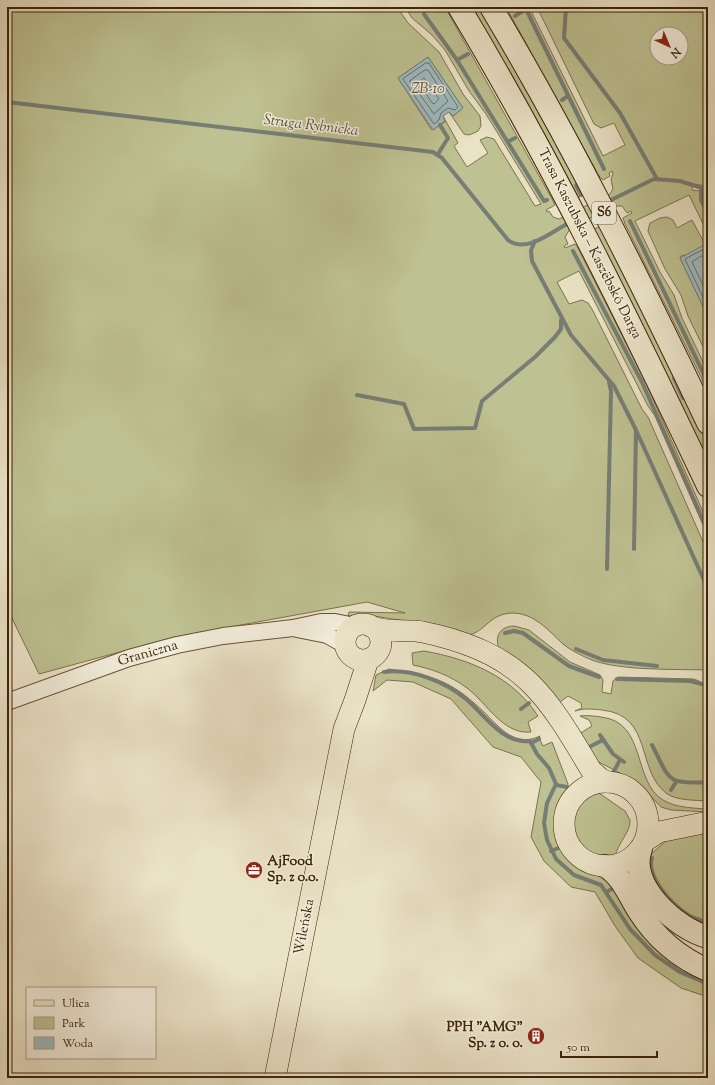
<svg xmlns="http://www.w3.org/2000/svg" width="715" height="1085" font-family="'Sorts Mill Goudy',serif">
<rect width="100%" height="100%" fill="#ebe3c7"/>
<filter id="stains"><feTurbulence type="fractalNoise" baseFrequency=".005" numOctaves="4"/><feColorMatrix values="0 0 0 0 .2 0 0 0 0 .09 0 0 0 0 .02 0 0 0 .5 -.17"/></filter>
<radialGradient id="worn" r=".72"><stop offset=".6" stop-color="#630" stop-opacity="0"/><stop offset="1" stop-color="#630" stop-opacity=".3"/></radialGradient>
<!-- green -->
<g fill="#bec191" stroke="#7d724c" fill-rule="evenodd">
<path d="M7 7H397L408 23 439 52 463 94 480 116 481 126 478 131 469 135 464 134 449 112 453 116 463 108 428 57 398 78 431 129H434L445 122 443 116 458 143 454 146 467 167 488 153 480 140 487 137 494 139 535 206 541 204 486 114 469 91 445 50 432 35 412 18 405 7H445L552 199 555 205 546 210 547 212 549 211 553 217 559 219 610 194 613 189 611 179 613 174 612 171 609 173 610 176 603 180 599 176 506 7H529L603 156 625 145 614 123 601 128 594 124 537 7H708V186L693 184 692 190 708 192V234L689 195 635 221 660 272 674 295 682 318 706 368 708 391 625 224 623 218 632 213 631 211 627 213 622 206H613L570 229 565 237 568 244 564 246 565 248 575 244 578 248 645 381 708 523V536L655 416 648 406 579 271 557 282 569 304 582 300 588 303 592 309 642 409 648 417 708 553V670C676 669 621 671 592 660 582 656 572 651 563 644 548 630 534 613 512 613 489 614 486 631 469 635L412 622 367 615 348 616 349 612 405 613 367 602 175 637 39 674 7 608ZM657 34H681V58H657Z"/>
<path d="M471 7H480L584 195 577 198Z"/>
<path d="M667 217 673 220 677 228 692 220 708 250 681 256 680 258 708 317V357L688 316 681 295 665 269 648 231 650 223 660 218Z"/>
<path d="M601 226 708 444V462L661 363 594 229Z"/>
<path d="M514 626 529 630 570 662 600 675 603 680 602 692 611 694 613 681 618 677 693 679C703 681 706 687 708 696V801C696 800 676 801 666 793 636 770 653 715 602 710 593 709 584 708 575 711L582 708 581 703 568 696 560 702C544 679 524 660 499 648 494 636 501 626 514 626Z"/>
<path d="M424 651C469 659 512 676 538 716L528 722 531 732C503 735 487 703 467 688 451 676 433 669 413 665L412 653Z"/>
<path d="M389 669C409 673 427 674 445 683 460 690 472 701 484 712 500 728 515 748 540 736L539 738 543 746 552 742 568 784 566 792 558 806 555 822 557 838 563 852 579 867 602 876 708 980V997L681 988 638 958 615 926 595 892 571 887 544 861 531 837 541 782 521 757 493 747 451 699 413 682 387 680 373 691 376 675Z"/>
<path d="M580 716C587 715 594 716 601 717 647 722 632 781 663 800 676 808 694 808 708 809V812L671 810 661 807 637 782 595 760 579 734 592 726 589 720Z"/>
<path d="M596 791 625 811 630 820C631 832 618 842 615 857 570 865 554 806 596 791Z"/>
<path d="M708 832V926L690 918 669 902 657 885 649 869 651 854 666 841Z"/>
</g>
<!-- water -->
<g fill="#9dbbc0" stroke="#767e76">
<path d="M428 57 463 108 453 116 449 112 443 116 445 121 433 130 398 78Z"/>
<path d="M704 245 708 249V317L680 258Z"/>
</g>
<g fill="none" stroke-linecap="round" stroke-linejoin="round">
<!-- shore -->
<g stroke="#6c6f63" stroke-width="1">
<path d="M426 63H429L458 107 455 110 448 108 441 113 439 120 434 124 403 79Z"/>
<path d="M425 70H428L448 101 434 114 410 81Z"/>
<path d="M424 78 439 99 434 104 432 103 419 83Z"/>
<path d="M708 252 702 250 685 259 708 308"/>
<path d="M708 257 701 256 692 262 708 296"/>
</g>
<!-- stream -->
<g stroke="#767e76" stroke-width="4">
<path d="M525 7 604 169"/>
<path d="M566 7 564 38 620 113 657 179"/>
<path d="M424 14 457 60 544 201 547 200"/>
<path d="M515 16 526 9"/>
<path d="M457 60 468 54"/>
<path d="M562 100 568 96"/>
<path d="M7 102 433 152 442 158 508 240C526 254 551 232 567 224"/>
<path d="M509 141 515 138"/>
<path d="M438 154 448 138 440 125"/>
<path d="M576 185 581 195"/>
<path d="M701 188V200L708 214"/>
<path d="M611 200 654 179 680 181 708 190"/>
<path d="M630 221 708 383"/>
<path d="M535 241 531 250 532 261 571 335 614 386 636 430 708 589"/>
<path d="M573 251 642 382 708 532"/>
<path d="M674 378 683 398"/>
<path d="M357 395 404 404 414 429 475 428 482 401 535 357 555 337 561 329V320"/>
<path d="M634 549 636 431"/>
<path d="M607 569 611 391 609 382"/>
<path d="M505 633 514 631 523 633 569 666 599 677"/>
<path d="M576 649 603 660 657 666"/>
<path d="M384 672C412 668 445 682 466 699 485 715 502 744 530 741L537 754 549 768 556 784 547 803 544 823 547 840 556 859 574 875 601 885 630 929 655 955 680 972 708 984"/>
<path d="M617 679 690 681 702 684"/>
<path d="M521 709 529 703"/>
<path d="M600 735 613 754 624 762"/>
<path d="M531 743 539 739"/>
<path d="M652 745C670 779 665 785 708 782"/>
<path d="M591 746 603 740"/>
<path d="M614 771 620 760"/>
<path d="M556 785 567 787"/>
<path d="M671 790 676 782"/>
<path d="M551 851 561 847"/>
<path d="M652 858C646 878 673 905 688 915 694 919 702 919 708 924"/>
<path d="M606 892 614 888"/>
</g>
<defs>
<g id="minor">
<path d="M297 629 327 635 345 645"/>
<path d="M7 702 129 658 177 645 223 636 293 628 321 622H335L355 626"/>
</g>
<g id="major">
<circle cx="363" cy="642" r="18"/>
<path d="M372 627C386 632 400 630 415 631 422 631 429 634 436 635 524 657 547 696 591 770L601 779 608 782"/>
<circle cx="606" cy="824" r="42"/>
<path d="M645 841 659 832 708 822"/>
<path d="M275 1078 344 729 355 700 368 660"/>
</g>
<g id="highway">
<path d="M459 7C552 162 631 324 708 486"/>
<path d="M491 7C571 141 641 282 708 423"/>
<path d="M641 849C627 884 676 929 708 937"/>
<path d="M605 866C622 876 628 894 638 910 655 937 679 958 708 970"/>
</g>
</defs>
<!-- minor casing -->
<use href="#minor" stroke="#685336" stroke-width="18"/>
<!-- major casing -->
<use href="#major" stroke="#3c2306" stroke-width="22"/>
<!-- highway casing -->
<use href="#highway" stroke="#3c2306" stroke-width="24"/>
<!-- minor -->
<use href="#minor" stroke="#f2eddb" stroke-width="16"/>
<!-- major -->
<use href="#major" stroke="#ebe3c7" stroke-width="21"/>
<!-- highway -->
<use href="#highway" stroke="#ebe3c7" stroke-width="22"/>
</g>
<!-- icons -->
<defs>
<symbol id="office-disc" viewBox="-11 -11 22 22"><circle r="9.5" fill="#8f2418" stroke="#f2eddb"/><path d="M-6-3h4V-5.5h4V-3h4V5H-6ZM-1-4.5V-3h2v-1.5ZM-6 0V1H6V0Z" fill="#fff"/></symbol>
<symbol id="building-disc" viewBox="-11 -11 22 22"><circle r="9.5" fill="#8f2418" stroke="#f2eddb"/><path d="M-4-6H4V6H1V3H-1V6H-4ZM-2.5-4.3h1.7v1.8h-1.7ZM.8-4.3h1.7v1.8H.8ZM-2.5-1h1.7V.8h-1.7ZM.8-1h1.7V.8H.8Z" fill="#fff"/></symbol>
</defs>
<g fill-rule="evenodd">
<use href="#office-disc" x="244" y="860" width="20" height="20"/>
<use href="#building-disc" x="526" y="1026" width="20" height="20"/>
</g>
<g text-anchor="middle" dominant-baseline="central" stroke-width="3" stroke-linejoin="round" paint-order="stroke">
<!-- shield labels -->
<rect fill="#f2eddb" stroke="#736046" stroke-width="1" x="592" y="202" width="24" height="22" rx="3"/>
<g font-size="13" font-weight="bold" fill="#3c2306">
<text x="604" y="213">S6</text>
</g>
<!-- street labels -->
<g font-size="14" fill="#3c2306" stroke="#f2eddb">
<text transform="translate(589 244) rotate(63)">Trasa Kaszubska – Kaszëbskô Darga</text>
<text transform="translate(148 654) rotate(-16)">Graniczna</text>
<text transform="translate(305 927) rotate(-79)">Wileńska</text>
</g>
<!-- poi labels -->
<g font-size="14" font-weight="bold" fill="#3c2306" stroke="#f2eddb" text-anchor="start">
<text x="267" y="862">AjFood<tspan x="267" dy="16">Sp. z o.o.</tspan></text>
<text x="523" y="1028" text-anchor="end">PPH "AMG"<tspan x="523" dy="16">Sp. z o. o.</tspan></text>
</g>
<!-- water labels -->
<g font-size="15" font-style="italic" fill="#59513e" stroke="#f2eddb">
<text x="428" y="89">ZB-10</text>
<text transform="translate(311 126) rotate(7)">Struga Rybnicka</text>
</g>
</g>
<!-- margin -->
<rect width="715" height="1085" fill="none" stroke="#ebe3c7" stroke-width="24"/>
<rect x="8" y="8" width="699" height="1069" fill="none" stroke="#3c2306" stroke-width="2"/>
<rect x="12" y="12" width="691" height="1061" fill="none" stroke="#3c2306"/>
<!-- legend -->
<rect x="26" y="987" width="130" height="72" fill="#f2eddb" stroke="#a99c86"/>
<rect x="34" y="1000" width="20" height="6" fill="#ebe3c7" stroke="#a99c86"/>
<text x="62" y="1007" font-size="12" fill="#3c2306">Ulica</text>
<rect x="34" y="1017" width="20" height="12" fill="#bec191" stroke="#a99c86"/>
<text x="62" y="1027" font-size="12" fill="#3c2306">Park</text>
<rect x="34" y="1037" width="20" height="12" fill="#9dbbc0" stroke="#a99c86"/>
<text x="62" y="1047" font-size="12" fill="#3c2306">Woda</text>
<!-- north arrow -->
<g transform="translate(669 46) rotate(136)"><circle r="19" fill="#f2eddb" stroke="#a99c86"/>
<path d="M0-3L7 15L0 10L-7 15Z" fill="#8f2418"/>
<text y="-6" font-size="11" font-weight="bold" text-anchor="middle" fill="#3c2306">N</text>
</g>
<!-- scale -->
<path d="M561 1051v6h96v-6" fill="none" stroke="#3c2306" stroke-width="2"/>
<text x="567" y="1051" font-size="12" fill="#3c2306" stroke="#f2eddb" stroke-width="3" paint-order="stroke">50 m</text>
<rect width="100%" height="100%" filter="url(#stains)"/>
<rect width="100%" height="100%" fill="url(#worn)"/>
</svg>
